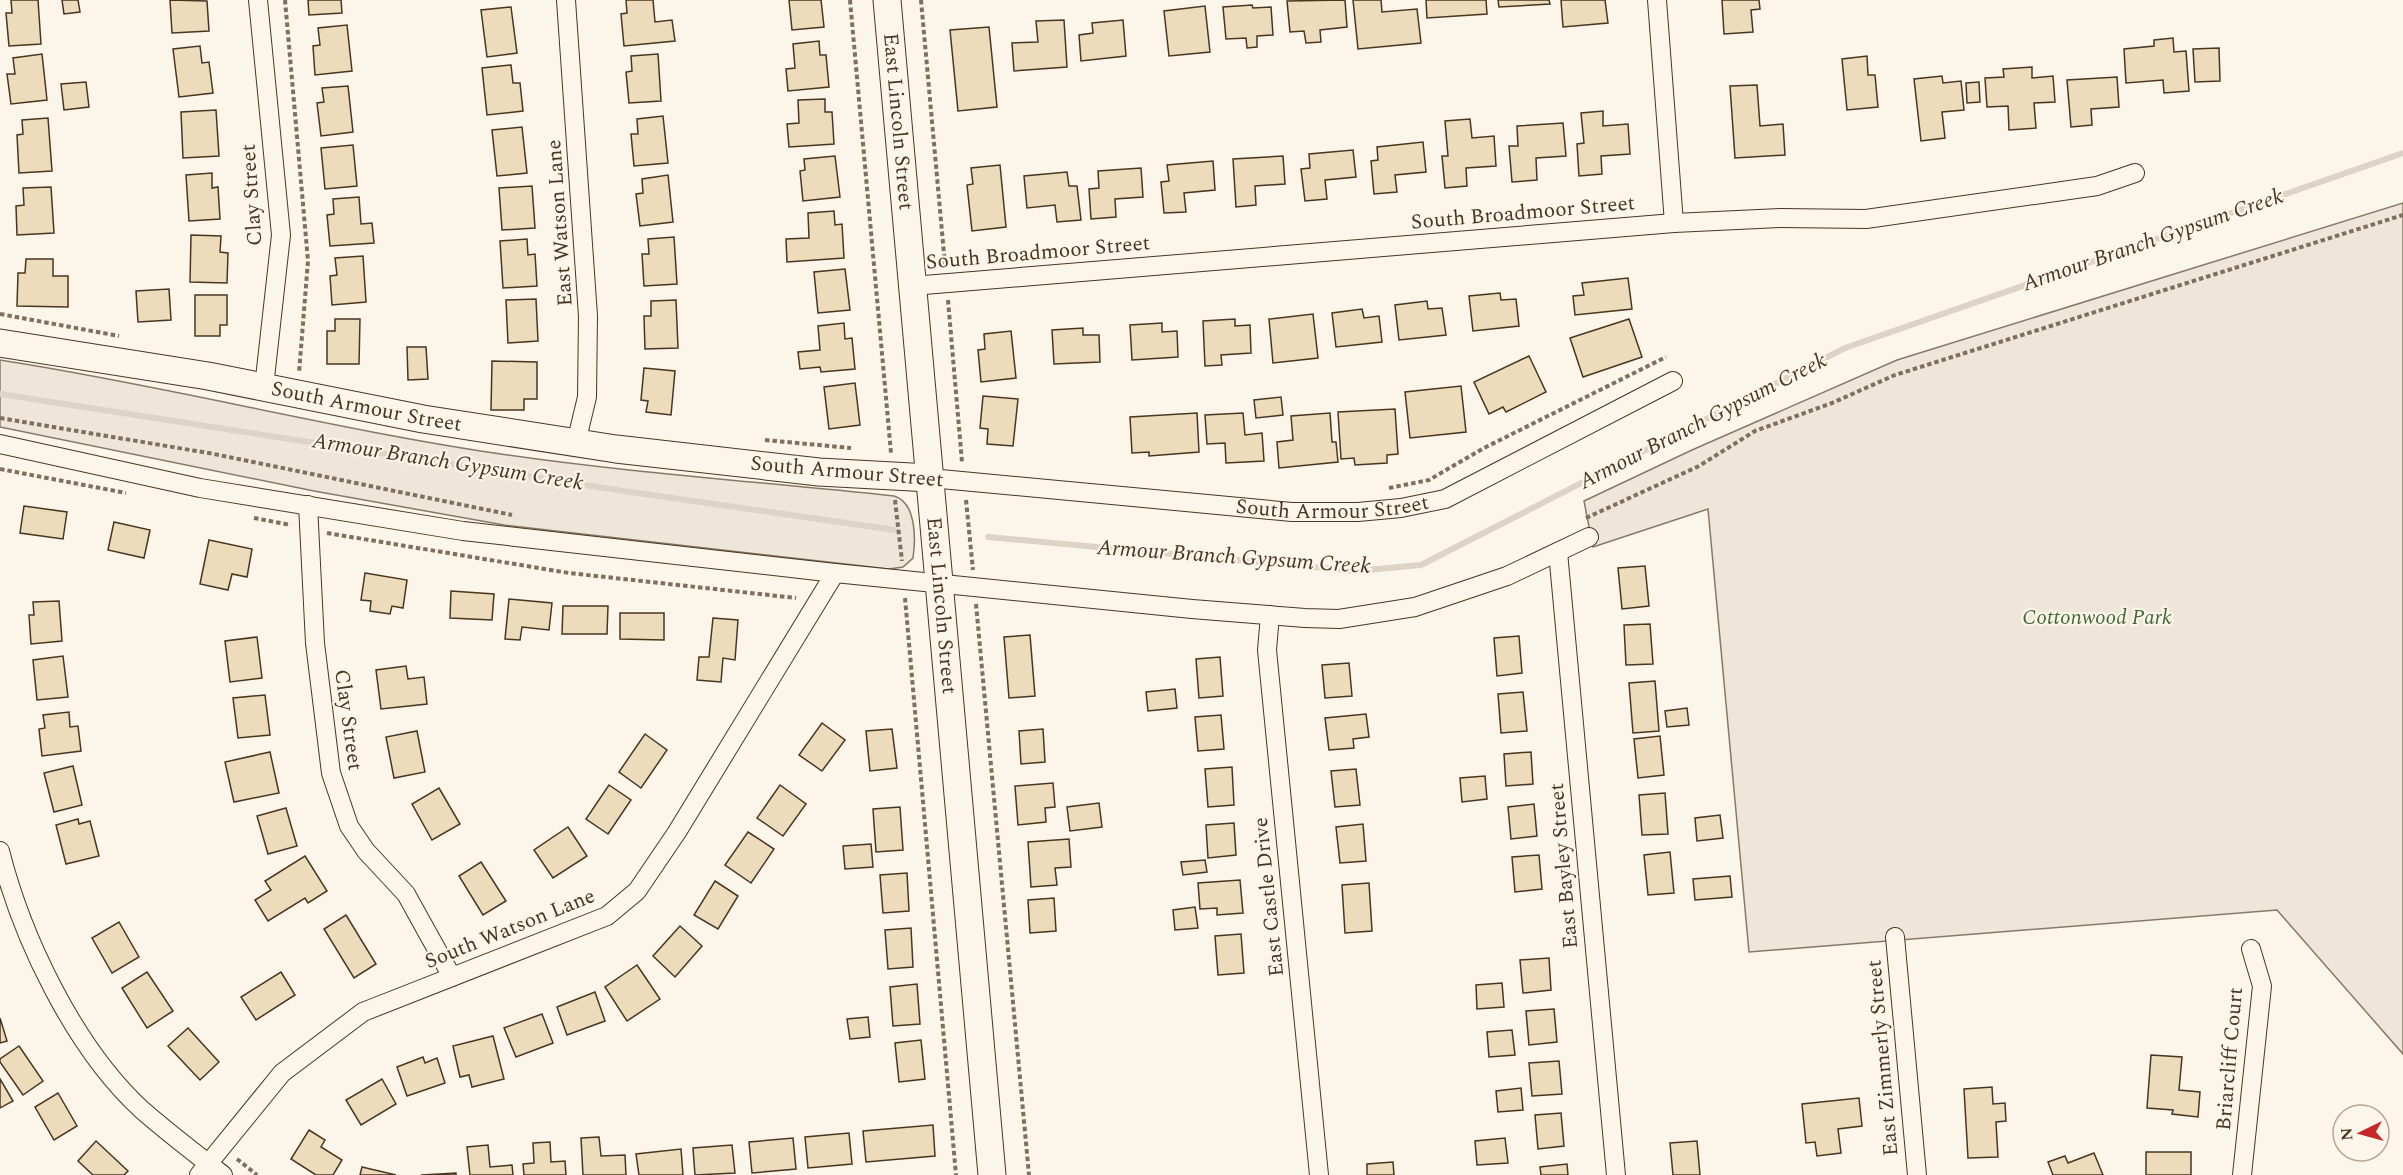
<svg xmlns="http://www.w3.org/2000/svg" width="2403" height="1175" font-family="Spectral,serif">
<rect width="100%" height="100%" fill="#fbf6e9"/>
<!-- green -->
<g fill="#ede6d9" stroke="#887966" stroke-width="1.5">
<path d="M2403 203V1054L2277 910 1749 952 1708 509 1593 547 1584 501 1692 450 1897 360Z"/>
<path d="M0 360C168 386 332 429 501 454 631 473 763 482 894 496 916 502 916 538 913 558L903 567 889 569 504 525 314 491 0 427Z"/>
</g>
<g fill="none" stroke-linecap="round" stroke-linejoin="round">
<!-- stream -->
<g stroke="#dcd4c6" stroke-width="6">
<path d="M0 394 630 492 895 530"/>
<path d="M988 537 1356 571 1421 565 1845 348 2403 153"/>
</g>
</g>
<!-- building -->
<g fill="#ecdcbc" stroke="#4a3520" stroke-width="1.5">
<path d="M11 0H38L41 44 9 46 6 13H12Z"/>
<path d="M62 0H78L80 12 64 14Z"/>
<path d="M170 0 207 1 209 31 172 33Z"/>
<path d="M308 0H341L342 13 309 15Z"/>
<path d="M626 0H653L655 22 672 20 675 41 624 46 621 14 627 13Z"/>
<path d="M789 0H821L824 27 792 30Z"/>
<path d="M1345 0 1347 27 1320 30 1321 42 1306 43 1304 31 1290 32 1287 1Z"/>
<path d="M1353 0H1381L1382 12 1417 9 1421 43 1358 49Z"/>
<path d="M1426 0H1486L1487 14 1427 18Z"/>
<path d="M1498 0H1549L1550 4 1499 7Z"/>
<path d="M1561 0H1605L1608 23 1563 27Z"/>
<path d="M1722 0H1759L1760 9 1751 10 1753 32 1724 34Z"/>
<path d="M1252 5 1253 8 1271 7 1273 35 1257 36V47L1247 48 1246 38 1226 39 1223 7Z"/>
<path d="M1205 6 1210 52 1169 56 1164 11Z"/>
<path d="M511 7 517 53 487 57 481 10Z"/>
<path d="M1064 20 1067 67 1014 71 1012 43 1038 42 1036 21Z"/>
<path d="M1123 20 1126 56 1081 61 1079 35 1093 33 1092 23Z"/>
<path d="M347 25 352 71 315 75 313 46 320 45 318 28Z"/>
<path d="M989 27 997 107 958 111 950 30Z"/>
<path d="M2173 38 2174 52 2186 51 2189 91 2164 93 2163 80 2126 83 2124 49 2154 46V40Z"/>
<path d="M819 41 820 55H826L829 87 788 91 786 69 795 68 793 44Z"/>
<path d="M200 46 202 63 209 62 213 93 179 97 173 49Z"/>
<path d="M2219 48 2220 81 2195 82 2193 49Z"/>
<path d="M42 54 47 100 11 104 7 74H15L13 58Z"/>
<path d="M658 54 661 101 629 103 626 72 632 71 631 56Z"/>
<path d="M1867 56 1868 75H1875L1878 107 1847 110 1842 59Z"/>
<path d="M511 65 513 83H520L523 111 487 115 482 68Z"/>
<path d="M2032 67V78L2053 76 2055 102 2034 103 2036 128 2009 130 2008 106 1987 107 1985 78 2004 77 2003 69Z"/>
<path d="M1942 76 1943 83 1961 81 1964 110 1942 112 1945 138 1921 141 1914 79Z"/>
<path d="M2117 77 2119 107 2091 109 2092 125 2071 127 2067 80Z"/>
<path d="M86 82 89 107 64 110 61 84Z"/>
<path d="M1979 82 1980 102 1967 103 1966 83Z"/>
<path d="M1757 85 1760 126 1783 124 1785 155 1735 158 1730 86Z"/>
<path d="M348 86 353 132 321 136 317 103 324 102 322 88Z"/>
<path d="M825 99V112H832L834 144 789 147 787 124 799 123 798 100Z"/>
<path d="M216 110 219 156 183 158 181 112Z"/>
<path d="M1603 111V126L1628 124 1630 154 1601 156 1602 174 1579 176 1577 144 1584 143 1581 113Z"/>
<path d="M663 116 668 163 634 166 631 134H638L637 119Z"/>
<path d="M48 118 52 171 19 173 17 135 23 134 22 120Z"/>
<path d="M1470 119 1472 138 1494 136 1496 166 1466 168 1467 186 1445 188 1442 156H1448L1445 121Z"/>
<path d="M1563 123 1566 156 1536 158 1537 180 1512 182 1509 146H1518L1517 126Z"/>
<path d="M522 127 527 173 497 176 492 130Z"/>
<path d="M1423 142 1426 172 1395 175 1397 192 1374 194 1371 161 1378 160 1377 147Z"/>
<path d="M353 145 357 186 325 189 321 148Z"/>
<path d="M1353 150 1356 177 1325 180 1327 199 1305 201 1301 169 1310 168 1309 154Z"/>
<path d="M835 156 840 197 803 201 800 171 805 170 804 159Z"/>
<path d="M1283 156 1285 184 1255 186 1256 205 1236 207 1233 159Z"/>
<path d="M1213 161 1215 190 1184 193 1186 212 1164 213 1161 182 1169 181 1167 165Z"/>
<path d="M1000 165 1006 227 972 231 967 185 973 184 971 168Z"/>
<path d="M1141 168 1143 197 1115 199 1116 217 1091 219 1089 189 1099 188 1098 171Z"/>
<path d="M1067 172 1069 186H1077L1081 220 1057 222 1055 205 1027 208 1024 176Z"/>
<path d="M212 173V188L218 187 220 219 189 221 186 175Z"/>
<path d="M668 175 673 222 640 226 636 194 643 193 642 179Z"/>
<path d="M532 186 535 228 502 230 499 188Z"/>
<path d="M51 187 54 233 17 235 16 206 24 205 23 188Z"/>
<path d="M359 197 361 224 372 223 374 243 330 246 327 215 334 214 333 199Z"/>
<path d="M834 211 835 225 842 224 844 258 787 262 786 239 809 238 808 213Z"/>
<path d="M191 235 221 236 220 252 228 253 227 283 190 282Z"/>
<path d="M674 237 677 284 644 286 642 254H649L648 239Z"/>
<path d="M527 239 528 255 535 254 537 286 503 288 500 241Z"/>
<path d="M363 256 366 302 332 305 330 276 337 275 335 258Z"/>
<path d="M26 259H53V276H68V307L17 306 18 273H25Z"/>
<path d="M845 269 850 310 818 313 814 272Z"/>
<path d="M1628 278 1632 309 1575 315 1573 296 1584 295 1582 283Z"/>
<path d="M169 289 171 320 138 322 136 291Z"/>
<path d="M1500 293 1501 300 1516 299 1519 326 1473 331 1469 296Z"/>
<path d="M195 295H227V325H220V336H195Z"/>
<path d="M536 299 538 341 508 343 506 300Z"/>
<path d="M676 300 678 348 645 349 644 316H651V301Z"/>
<path d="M1427 301 1428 309 1442 308 1446 335 1399 340 1395 305Z"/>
<path d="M1362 309 1364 318 1379 316 1382 342 1336 347 1332 313Z"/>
<path d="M1313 314 1318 358 1273 363 1269 319Z"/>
<path d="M335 319H360L359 364H327V331H335Z"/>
<path d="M1235 319V326L1250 325 1251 353 1221 355 1222 365 1205 366 1203 321Z"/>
<path d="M1629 319 1642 357 1583 377 1570 338Z"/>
<path d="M844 323 845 339 852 338 855 369 821 372 820 367 800 369 798 352 820 350 818 326Z"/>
<path d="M1162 323V332L1177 331 1178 357 1132 360 1130 325Z"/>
<path d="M1083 328V335H1099L1100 362 1054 364 1052 330Z"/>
<path d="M1011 331 1016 378 981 382 978 350 985 349 984 334Z"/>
<path d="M407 347H426L428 379 408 380Z"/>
<path d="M1529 356 1546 392 1506 412 1503 407 1489 414 1474 382Z"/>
<path d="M492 361 537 362V399H524V410H491Z"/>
<path d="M644 368 675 371 671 415 646 412 648 401 641 400Z"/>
<path d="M855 383 860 425 829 429 824 387Z"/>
<path d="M1461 386 1466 432 1410 438 1405 392Z"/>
<path d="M983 396 1018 399 1013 446 987 444 988 429 980 428Z"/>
<path d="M1281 397 1283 415 1256 418 1254 400Z"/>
<path d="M1395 409 1398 454 1387 455V463L1355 465 1354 458 1341 459 1338 412Z"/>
<path d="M1197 413 1199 452 1149 456V452L1132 453 1130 417Z"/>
<path d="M1243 413 1245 435 1262 433 1264 461 1226 463 1225 443 1207 444 1205 415Z"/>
<path d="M1330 413 1332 442H1336L1338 462 1279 468 1277 442 1293 440 1291 416Z"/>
<path d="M24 506 67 512 63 539 20 533Z"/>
<path d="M114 522 150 530 144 558 108 550Z"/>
<path d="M209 540 252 549 247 577 232 574 228 590 200 584Z"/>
<path d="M1645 566 1649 606 1622 609 1618 568Z"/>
<path d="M365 573 407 580 403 608 392 606 390 614 370 611 371 601 361 600Z"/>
<path d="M451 591 494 594 492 620 450 618Z"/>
<path d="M509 599 552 603 549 630 522 627 520 640 505 639Z"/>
<path d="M59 601 62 641 31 644 29 615H34L33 602Z"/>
<path d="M563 606H608L607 634H562Z"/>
<path d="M620 613H664V640L620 639Z"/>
<path d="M713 618 738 620 735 660 723 658 721 682 697 680 699 657H709Z"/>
<path d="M1650 624 1653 664 1626 665 1624 625Z"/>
<path d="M1030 635 1035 696 1009 698 1004 637Z"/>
<path d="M1519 636 1522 673 1497 676 1494 638Z"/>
<path d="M257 637 262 678 230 682 225 641Z"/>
<path d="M63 656 68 697 37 700 33 660Z"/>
<path d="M1220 657 1223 696 1199 698 1196 659Z"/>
<path d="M1349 663 1352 696 1325 698 1322 665Z"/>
<path d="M406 666 408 679 424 677 427 704 381 709 376 670Z"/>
<path d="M1655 681 1659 731 1633 733 1629 683Z"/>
<path d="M1175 689 1177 708 1148 711 1146 692Z"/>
<path d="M1523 692 1527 731 1501 733 1498 694Z"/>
<path d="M265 695 270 735 238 738 233 698Z"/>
<path d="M1687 708 1689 725 1667 727 1665 711Z"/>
<path d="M69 712 70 727 78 726 81 751 42 756 39 729 45 728 43 715Z"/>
<path d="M1366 714 1369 737 1353 739 1354 748 1329 750 1325 718Z"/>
<path d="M1221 715 1224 749 1198 751 1195 717Z"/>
<path d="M822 723 845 740 822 771 799 755Z"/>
<path d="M892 729 897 768 870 771 866 731Z"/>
<path d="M1043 729 1045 762 1021 764 1019 731Z"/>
<path d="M417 731 425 772 394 778 386 737Z"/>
<path d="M645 734 667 750 641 788 619 772Z"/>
<path d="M1660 736 1664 775 1638 778 1634 739Z"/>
<path d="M270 752 279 793 234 802 225 762Z"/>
<path d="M1531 752 1533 784 1506 786 1504 754Z"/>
<path d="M73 766 82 805 54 812 44 773Z"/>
<path d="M1232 767 1234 805 1208 807 1205 769Z"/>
<path d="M1356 769 1360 805 1335 807 1331 771Z"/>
<path d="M1485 776 1487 799 1462 802 1460 778Z"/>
<path d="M1053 783 1055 807 1045 808 1046 822 1018 825 1015 786Z"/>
<path d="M609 785 631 800 608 834 586 819Z"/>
<path d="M780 785 806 804 783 836 757 818Z"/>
<path d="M439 788 460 824 432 840 412 804Z"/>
<path d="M1665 793 1668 834 1642 835 1639 795Z"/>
<path d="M1099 803 1102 827 1070 831 1067 807Z"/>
<path d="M1534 804 1537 836 1511 839 1508 807Z"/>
<path d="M900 807 903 850 876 852 873 809Z"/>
<path d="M286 808 297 846 268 854 257 816Z"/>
<path d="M1720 815 1723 838 1697 841 1695 818Z"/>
<path d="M78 819 79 824 90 821 99 856 66 864 56 825Z"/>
<path d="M1234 823 1236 855 1208 858 1206 825Z"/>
<path d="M1363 824 1366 861 1340 863 1336 827Z"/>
<path d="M568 827 587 856 553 878 534 850Z"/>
<path d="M748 832 774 849 751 883 725 865Z"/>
<path d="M1069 839 1071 867 1055 868 1057 885 1031 887 1028 842Z"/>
<path d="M871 844 873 867 845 869 843 846Z"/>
<path d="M1670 852 1674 893 1648 895 1644 855Z"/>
<path d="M1539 855 1542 889 1515 892 1512 857Z"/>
<path d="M305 856 327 891 308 903 305 898 268 921 255 900 271 890 265 881Z"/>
<path d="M1205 860 1207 872 1183 875 1181 862Z"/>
<path d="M481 862 506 901 483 915 459 876Z"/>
<path d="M907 873 909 911 883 913 880 875Z"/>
<path d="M1730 876 1732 897 1695 900 1693 879Z"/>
<path d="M1240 880 1243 913 1217 915V908L1200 909 1198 883Z"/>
<path d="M715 881 738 896 718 929 694 915Z"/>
<path d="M1369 883 1372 931 1345 933 1342 885Z"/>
<path d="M1054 898 1056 931 1030 933 1028 900Z"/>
<path d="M1195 907 1198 928 1175 930 1173 910Z"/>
<path d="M346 915 376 964 354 978 324 929Z"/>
<path d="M119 922 139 957 112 973 92 938Z"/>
<path d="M680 926 702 946 675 977 653 956Z"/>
<path d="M911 928 913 967 888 969 885 930Z"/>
<path d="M1241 934 1244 973 1218 975 1215 936Z"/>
<path d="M1549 958 1551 990 1523 993 1520 960Z"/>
<path d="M637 965 660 999 627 1021 605 987Z"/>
<path d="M147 972 173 1011 147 1028 122 988Z"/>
<path d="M281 972 295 995 256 1020 241 997Z"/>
<path d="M1502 983 1504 1007 1477 1009 1476 985Z"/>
<path d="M917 984 920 1024 893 1026 890 987Z"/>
<path d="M595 992 605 1021 567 1035 557 1007Z"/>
<path d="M1554 1009 1557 1042 1529 1045 1526 1011Z"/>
<path d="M542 1014 553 1043 516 1057 504 1028Z"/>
<path d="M868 1017 870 1037 850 1039 847 1019Z"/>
<path d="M0 1018 7 1041 0 1043Z"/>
<path d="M188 1028 219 1062 200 1080 168 1046Z"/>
<path d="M1512 1030 1515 1055 1489 1057 1487 1032Z"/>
<path d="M493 1036 504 1079 472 1087 469 1075 460 1077 453 1046Z"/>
<path d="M921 1040 925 1079 899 1082 895 1043Z"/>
<path d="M19 1046 43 1081 23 1095 0 1062V1059Z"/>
<path d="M2151 1055 2182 1057 2179 1090 2200 1092 2198 1117 2172 1114 2173 1110 2147 1108Z"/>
<path d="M423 1057 425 1063 437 1058 445 1083 407 1096 397 1067Z"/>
<path d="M1559 1061 1562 1094 1532 1096 1529 1063Z"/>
<path d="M0 1079 13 1101 0 1108Z"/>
<path d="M382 1079 396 1104 361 1125 346 1100Z"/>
<path d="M1992 1087 1993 1104 2005 1103 2006 1121 1996 1122 1998 1157 1968 1158 1964 1089Z"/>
<path d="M1521 1088 1523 1110 1498 1112 1496 1091Z"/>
<path d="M58 1093 77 1126 54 1140 35 1107Z"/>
<path d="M1859 1098 1862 1126 1838 1129 1841 1153 1817 1156 1815 1142 1806 1143 1802 1104Z"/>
<path d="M1561 1113 1564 1146 1538 1149 1535 1115Z"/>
<path d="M933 1125 935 1156 866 1162 863 1131Z"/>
<path d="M309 1130 325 1140 321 1147 342 1160 333 1175H316L291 1159Z"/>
<path d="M849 1133 852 1164 808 1168 805 1137Z"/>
<path d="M599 1137 601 1156 625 1155 626 1175H583L581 1138Z"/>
<path d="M793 1138 796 1169 752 1173 749 1142Z"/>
<path d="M1505 1138 1508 1163 1477 1165 1475 1141Z"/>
<path d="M96 1141 128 1171 124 1175H93L78 1161Z"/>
<path d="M1697 1141 1700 1175H1673L1670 1143Z"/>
<path d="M550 1142 551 1162 565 1161 566 1175H524L523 1164 534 1163 533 1143Z"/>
<path d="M488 1145 490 1167 512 1165 513 1175H470L467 1147Z"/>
<path d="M732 1145 735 1173 695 1175 693 1148Z"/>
<path d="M681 1149 683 1175H639L636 1154Z"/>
<rect x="2146" y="1152" width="45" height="23"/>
<path d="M2094 1153 2103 1175H2053L2048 1162 2065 1156 2068 1163Z"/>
<path d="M1393 1162 1394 1175H1367V1164Z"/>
<path d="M1567 1164 1568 1175H1541L1540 1167Z"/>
<path d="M362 1167 396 1175H360Z"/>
<path d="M456 1173V1175H421Z"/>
</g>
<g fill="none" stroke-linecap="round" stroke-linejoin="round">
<defs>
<g id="street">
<path d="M258 0 281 235 264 387"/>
<path d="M566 0 588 316 587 397 576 443"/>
<path d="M1657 0 1674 223"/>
<path d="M912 286 1674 223 1780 218 1866 219 2097 186 2135 173"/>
<path d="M0 444 200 488 463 531 835 573 1192 609 1305 618 1339 619 1415 607 1507 576 1589 537"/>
<path id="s1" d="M930 478 1292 512H1358L1401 508 1445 499 1673 381"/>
<path d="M308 505 315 643 331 773 349 826 366 851 406 894 452 977"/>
<path d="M1558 552 1616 1175"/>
<path d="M1270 615 1267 650 1319 1175"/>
<path d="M0 851C22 938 74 1047 141 1109 167 1132 196 1154 223 1175"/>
<path d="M1895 937 1917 1175"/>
<path d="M199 1175 282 1073 363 1012 607 916 637 891 677 832 835 573"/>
<path d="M2242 1175 2262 986 2251 949"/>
</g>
<g id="secondary">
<path id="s2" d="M887 0 992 1175"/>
<path id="s3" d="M0 343 208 376 423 419 616 449 819 472 930 478"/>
</g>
</defs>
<!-- street casing -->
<use href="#street" stroke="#4a3520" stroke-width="20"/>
<!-- secondary casing -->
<use href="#secondary" stroke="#4a3520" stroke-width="29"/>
<!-- path -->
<g stroke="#7f6f5c" stroke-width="4" stroke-dasharray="4.5 3" stroke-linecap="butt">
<path d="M285 0 308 261 299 373"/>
<path d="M850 0 891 453"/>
<path d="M921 0 945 265"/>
<path d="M948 300 962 462"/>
<path d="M0 314 119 336"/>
<path d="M0 418 214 454 512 515"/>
<path d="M765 440 851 448"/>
<path d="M0 469 126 493"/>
<path d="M1389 488 1429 480 1484 448 1666 357"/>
<path d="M895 500 902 561"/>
<path d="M966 500 973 570"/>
<path d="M254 518 291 525"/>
<path d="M1586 518 1699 466 1755 431 1832 403 1895 375 2403 215"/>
<path d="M327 533 569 573 796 598"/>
<path d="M905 598 956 1175"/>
<path d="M976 604 1029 1175"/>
<path d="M237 1159 257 1175"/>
</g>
<!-- street -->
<use href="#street" stroke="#fbf6e9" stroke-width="18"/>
<!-- secondary -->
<use href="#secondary" stroke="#fbf6e9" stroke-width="27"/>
</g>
<g text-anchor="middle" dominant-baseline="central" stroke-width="4.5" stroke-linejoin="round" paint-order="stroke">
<!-- street labels -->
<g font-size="21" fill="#4a3520" stroke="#fbf6e9">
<text stroke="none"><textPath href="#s2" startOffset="122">East Lincoln Street</textPath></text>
<text transform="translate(252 195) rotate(-94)">Clay Street</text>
<text transform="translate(1523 213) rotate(-5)">South Broadmoor Street</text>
<text transform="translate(560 223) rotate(-94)">East Watson Lane</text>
<text transform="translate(1038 253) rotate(-5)">South Broadmoor Street</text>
<text stroke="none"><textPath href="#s3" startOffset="372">South Armour Street</textPath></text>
<text transform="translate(847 472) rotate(5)">South Armour Street</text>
<text stroke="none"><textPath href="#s1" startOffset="404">South Armour Street</textPath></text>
<text stroke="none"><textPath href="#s2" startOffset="608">East Lincoln Street</textPath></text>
<text transform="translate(348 720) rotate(82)">Clay Street</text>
<text transform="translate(1564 866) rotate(-95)">East Bayley Street</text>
<text transform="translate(1269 897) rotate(-96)">East Castle Drive</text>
<text transform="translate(510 929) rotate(-22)">South Watson Lane</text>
<text transform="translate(1883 1058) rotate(-95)">East Zimmerly Street</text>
<text transform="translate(2230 1059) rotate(-85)">Briarcliff Court</text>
</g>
<!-- park labels -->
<g font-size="21" font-style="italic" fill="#436837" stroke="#fbf6e9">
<text x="2097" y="618">Cottonwood Park</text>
</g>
<!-- water labels -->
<g font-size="22" font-style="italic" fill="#4a3520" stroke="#fbf6e9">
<text transform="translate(2153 240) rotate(-19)">Armour Branch Gypsum Creek</text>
<text transform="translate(1703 421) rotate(-27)">Armour Branch Gypsum Creek</text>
<text transform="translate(448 462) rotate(9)">Armour Branch Gypsum Creek</text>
<text transform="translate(1234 557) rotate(4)">Armour Branch Gypsum Creek</text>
</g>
</g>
<!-- north arrow -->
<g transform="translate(2361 1133) rotate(265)"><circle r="28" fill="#fbf6e9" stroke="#b4a999" stroke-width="1.5"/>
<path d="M0-4.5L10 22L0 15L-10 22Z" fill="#c62828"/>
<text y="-9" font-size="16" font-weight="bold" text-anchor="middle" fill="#4a3520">N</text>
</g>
</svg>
